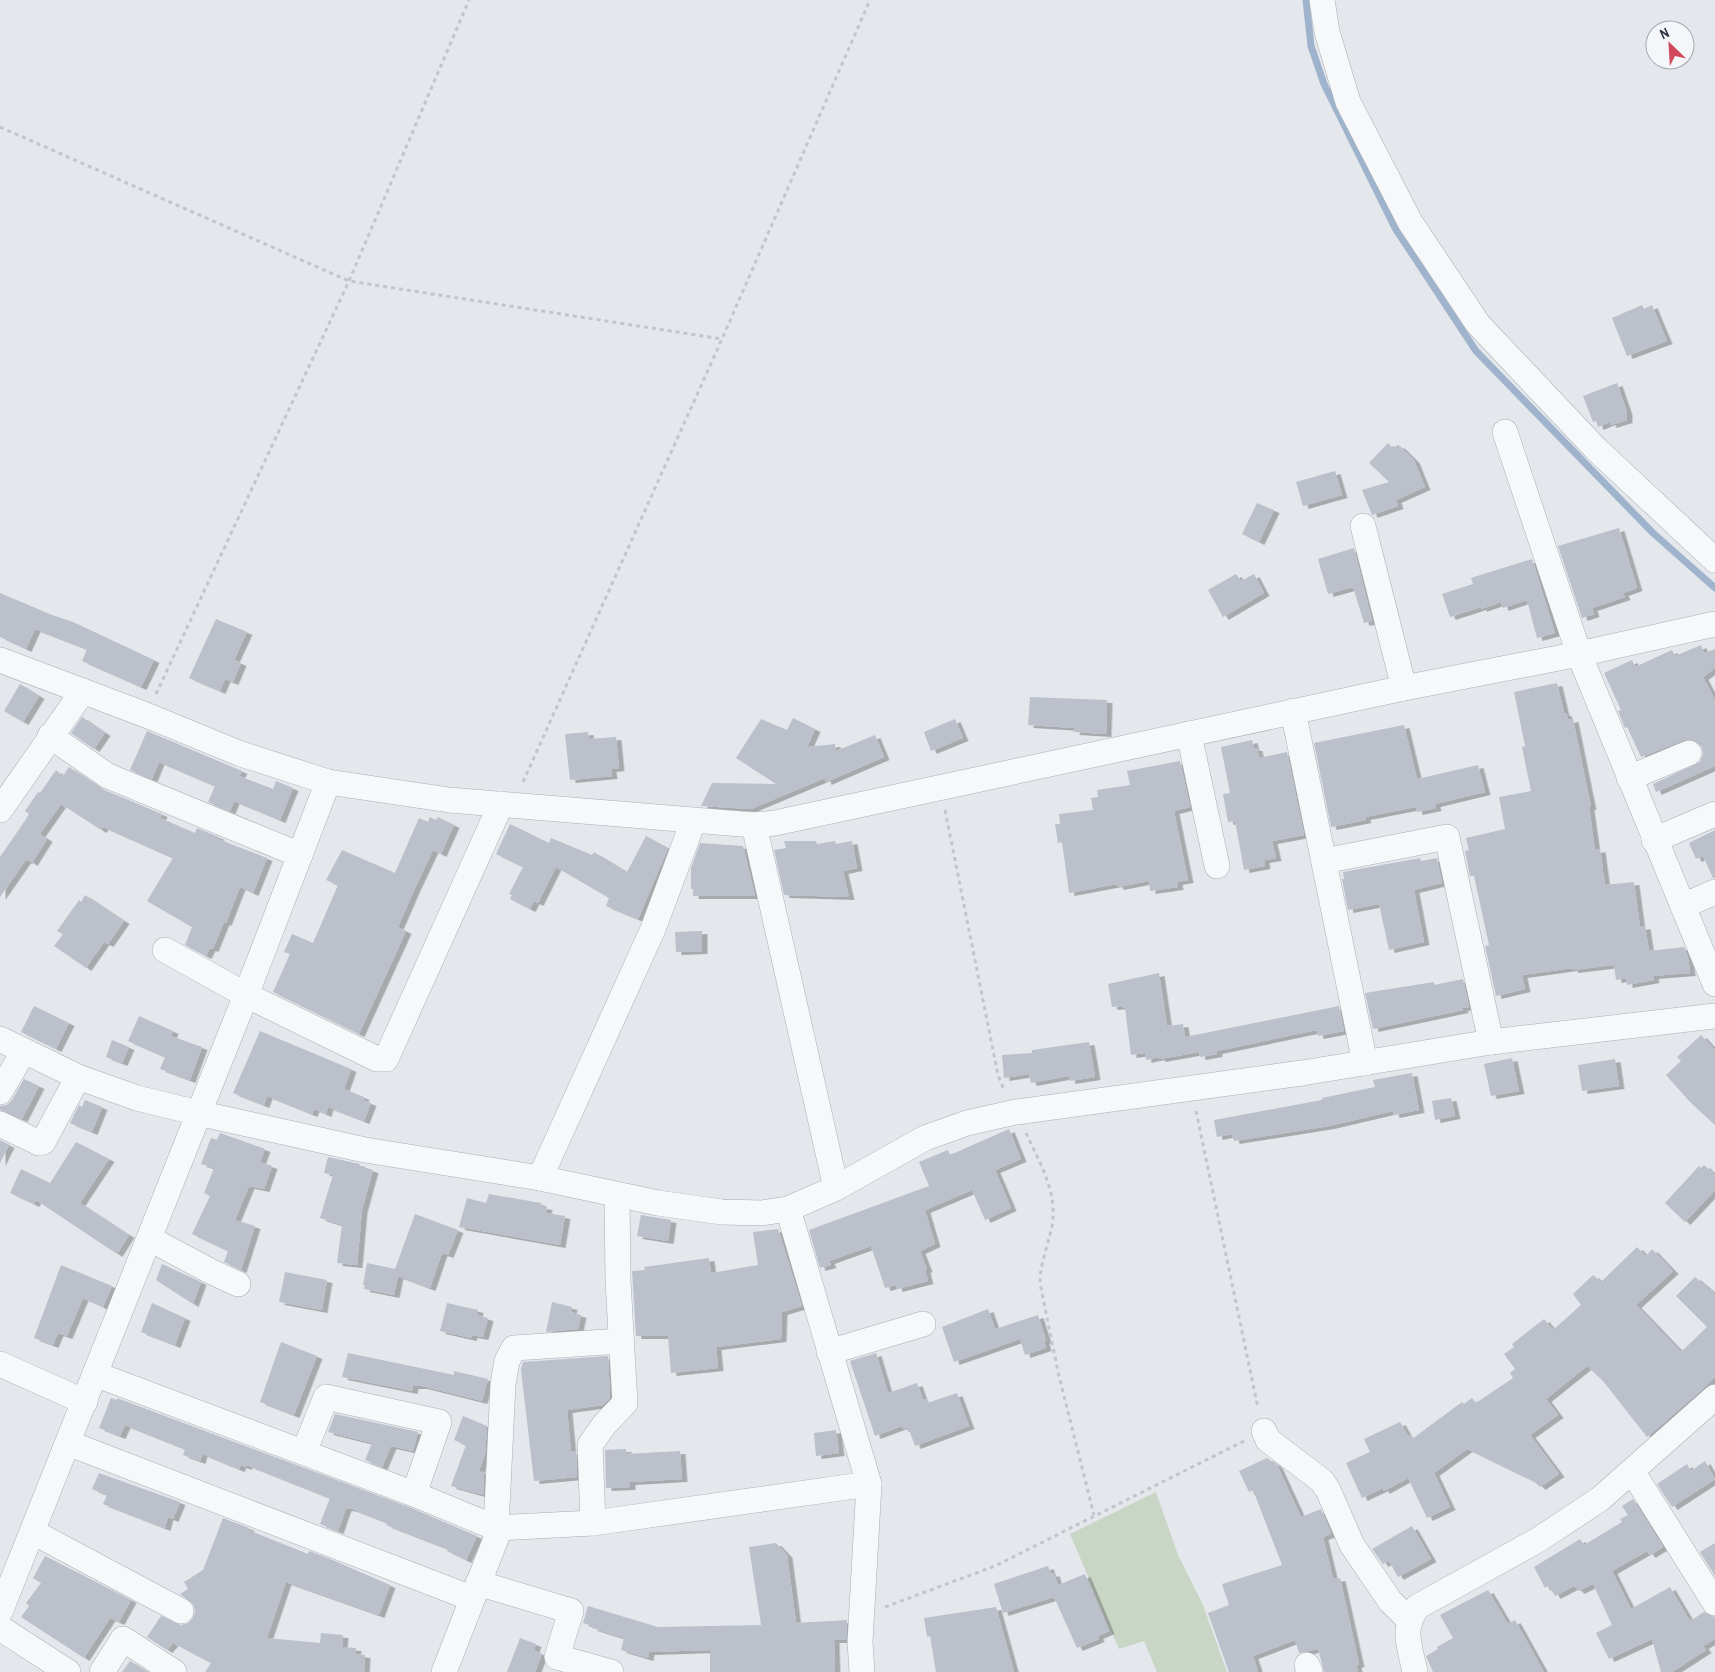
<svg xmlns="http://www.w3.org/2000/svg" width="1715" height="1672" font-family="'Archivo Narrow',sans-serif">
<defs>
<filter id="shadow"><feDropShadow dx="5.5" dy="3" stdDeviation="0" flood-color="#0004"/></filter>
</defs>
<rect width="100%" height="100%" fill="#e4e7ec"/>
<!-- green -->
<path fill="#c9d6c5" d="M1156 1492 1178 1555 1203 1605 1227 1672H1157L1144 1641 1119 1649 1070 1534Z"/>
<g fill="none" stroke-linecap="round" stroke-linejoin="round">
<!-- stream -->
<path stroke="#9fb4cc" stroke-width="7" d="M1306 0 1311 46 1324 84 1395 228 1476 351 1653 533 1715 588"/>
</g>
<!-- building -->
<g fill="#bbc0ca" filter="url(#shadow)">
<path d="M1642 305 1644 309 1652 305 1667 341 1627 356 1612 318Z"/>
<path d="M1617 383 1627 412V420L1611 425 1610 422 1598 427 1596 421 1593 422 1583 396Z"/>
<path d="M1388 443 1394 449 1397 445 1400 446 1414 460 1425 487 1396 500 1398 506 1372 515 1362 490 1389 482 1369 463Z"/>
<path d="M1335 471 1342 495 1303 506 1296 482Z"/>
<path d="M1257 503 1274 510 1259 542 1242 534Z"/>
<path d="M1619 528 1637 588 1623 593 1625 597 1592 608 1594 614 1582 618 1558 546Z"/>
<path d="M1354 548 1372 621 1364 623 1353 587 1328 594 1318 559Z"/>
<path d="M1532 559 1555 633 1537 638 1527 600 1503 608 1501 602 1481 609V607L1450 617 1442 594 1473 584 1471 578Z"/>
<path d="M1236 574 1241 581 1254 574 1264 593 1223 617 1208 590Z"/>
<path d="M0 593 52 615 73 622 154 660 141 687 82 661 87 649 35 629 26 649 0 637Z"/>
<path d="M216 619 247 632 234 660 241 663 233 682 225 679 220 691 189 678Z"/>
<path d="M1701 645 1704 653 1715 649V668L1703 677 1715 700V766L1656 792 1653 784 1700 762 1703 754 1702 747 1691 739 1684 740 1641 757 1627 727 1625 728 1618 711 1621 710 1604 673 1632 660 1635 667 1672 650 1675 656Z"/>
<path d="M1557 683 1564 713H1566L1568 720 1573 719 1591 807H1589L1595 850 1600 849 1605 885 1634 882 1640 927 1645 926 1649 951 1684 947 1688 957 1690 973 1653 976 1654 980 1627 985 1626 978 1616 980 1614 965 1573 970 1572 968 1522 975 1525 989 1496 996 1485 946 1489 945 1474 876H1470L1465 851 1469 850 1466 838 1505 829 1499 797 1531 791 1522 747 1525 746 1514 692Z"/>
<path d="M20 684 39 696 23 722 4 711Z"/>
<path d="M1030 697 1107 700 1106 734 1074 732 1075 728 1028 725Z"/>
<path d="M82 717 105 733 94 749 71 733Z"/>
<path d="M793 718 815 729 807 747 835 744 836 751 875 735 884 757 826 782 825 778 751 809 701 806 712 783 776 784 736 758 761 719 787 730Z"/>
<path d="M955 719 963 738 931 751 924 732Z"/>
<path d="M1404 725 1417 779 1478 765 1485 792 1435 804 1436 808 1417 812 1416 807 1365 817 1366 820 1331 827 1314 743Z"/>
<path d="M147 731 242 771 239 776 273 789 276 781 293 788 280 820 234 801 230 811 208 802 215 786 159 762 152 779 130 770Z"/>
<path d="M588 732 589 739 616 737 619 768 611 769 612 776 570 780 565 734Z"/>
<path d="M1252 740 1254 748H1257L1259 758 1287 752 1304 835 1272 841 1276 858 1264 860 1265 866 1244 870 1235 821 1228 822 1223 794 1230 793 1221 747Z"/>
<path d="M1180 761 1190 807 1174 811 1188 880 1177 882 1178 887 1150 891 1149 881 1118 887 1117 884 1069 893 1062 842 1058 843 1055 824H1060L1059 814 1093 810 1091 798 1098 797 1097 790 1130 785 1127 771Z"/>
<path d="M69 767 102 789 162 814 160 818 195 833 197 828 219 837 218 839 267 858 253 893 240 887 226 923 224 922 213 949 210 948 206 956 185 945 192 927 147 901 173 858 103 827 101 830 61 804 40 834 47 839 32 863 28 860 25 861 0 897V857L26 819 29 814 25 811 38 792 40 793 56 770 63 776Z"/>
<path d="M430 817 436 820 438 817 454 825 441 854 433 850 415 888 398 927 406 931 359 1034 273 992 290 954 284 952 292 934 313 943 338 885 326 880 342 850 395 873 419 818 428 822Z"/>
<path d="M510 824 549 843 551 838 592 855 594 852 627 872 646 836 668 848 638 919 606 906 609 898 556 867 538 903 534 901 530 909 510 899 512 895 509 894 523 867 496 854Z"/>
<path d="M1715 830V878H1713L1703 856 1696 859 1689 843Z"/>
<path d="M784 841H816L817 844 835 841 836 844 852 841 857 868 843 871 849 897 784 895 774 850 786 848Z"/>
<path d="M700 843 743 846 755 896H693V889H691V868Z"/>
<path d="M1420 858 1421 861 1437 858 1442 883 1414 890 1424 942 1389 950 1379 904 1348 910 1342 879H1344L1343 872Z"/>
<path d="M85 895 124 921 108 944 104 942 86 968 54 946 63 934 57 931 79 900 81 902Z"/>
<path d="M702 931V951L676 952 675 932Z"/>
<path d="M1159 973 1167 1026 1183 1024 1185 1037 1339 1006 1344 1031 1318 1036 1317 1030 1217 1051V1054L1200 1057 1199 1052 1160 1059 1159 1057 1146 1060 1145 1053 1131 1055 1125 1008H1122V1006L1112 1007 1108 984Z"/>
<path d="M1463 979 1469 1007 1462 1008 1463 1010 1373 1029 1365 993 1434 982V985Z"/>
<path d="M34 1006 69 1023 56 1049 21 1032Z"/>
<path d="M139 1016 173 1031 171 1036 202 1047 190 1080 160 1069 165 1057 128 1041Z"/>
<path d="M260 1031 351 1069 344 1089 364 1097 363 1100 371 1103 364 1121 328 1107 326 1114 314 1109 312 1114 267 1096 264 1105 233 1093Z"/>
<path d="M1701 1035 1715 1050V1125L1690 1102 1666 1075 1681 1061 1677 1057Z"/>
<path d="M112 1040 129 1047 122 1063 106 1057Z"/>
<path d="M1089 1042 1095 1077 1070 1081 1069 1076 1031 1083 1029 1074 1004 1078 1002 1055 1032 1053V1050Z"/>
<path d="M1512 1058 1519 1091 1491 1096 1484 1064Z"/>
<path d="M1615 1059 1619 1086 1582 1091 1578 1065Z"/>
<path d="M1412 1073 1419 1110 1394 1115 1393 1111 1329 1126 1234 1141 1232 1134 1217 1137 1214 1120 1322 1100V1098L1375 1087 1373 1080Z"/>
<path d="M24 1079 39 1086 22 1119 0 1110V1106L7 1105 12 1100Z"/>
<path d="M1451 1098 1455 1116 1435 1120 1432 1101Z"/>
<path d="M85 1100 102 1107 92 1132 70 1123 79 1105 82 1107Z"/>
<path d="M1009 1129 1021 1159 995 1170 1011 1208 985 1220 972 1190 925 1210 935 1244 920 1251 927 1269 925 1270 928 1281 897 1289 896 1285 885 1288 871 1246 829 1261 831 1265 820 1268 809 1230 929 1186 919 1162 948 1150 950 1155Z"/>
<path d="M220 1133 265 1149 260 1162 272 1166 264 1189 249 1186 235 1220 255 1226 241 1270 224 1262 228 1251 192 1234 210 1196 204 1193 214 1168 201 1164 211 1138 217 1140Z"/>
<path d="M0 1140 9 1145 0 1163Z"/>
<path d="M76 1142 109 1159 80 1203 129 1235 117 1254 36 1200 34 1204 10 1193 21 1169 50 1183Z"/>
<path d="M328 1157 360 1164 359 1166 373 1170 362 1210 357 1265 337 1263 342 1225 320 1218 333 1175 324 1173Z"/>
<path d="M1704 1165 1715 1175V1190L1685 1222 1665 1203 1699 1166 1701 1168Z"/>
<path d="M489 1194 541 1203V1206L547 1207 546 1213 565 1216 560 1245 459 1227 467 1198 486 1203Z"/>
<path d="M415 1214 458 1230 448 1255 442 1253 430 1288 398 1276 394 1295 364 1289 365 1285H363L367 1263 395 1269Z"/>
<path d="M641 1215 671 1220 668 1241 637 1236Z"/>
<path d="M778 1229 802 1306 782 1312 781 1339 716 1347 718 1368 671 1373 668 1336H636L632 1271 645 1270 644 1267 709 1258 711 1273 758 1265 753 1232Z"/>
<path d="M1637 1247 1646 1256 1652 1249 1673 1271 1636 1305 1681 1352 1707 1327 1676 1296 1695 1277 1715 1294V1377L1698 1393 1647 1437 1603 1381 1587 1366 1546 1399 1558 1415 1530 1435 1559 1474 1540 1487 1535 1482 1467 1449 1434 1473 1450 1507 1427 1518 1408 1478 1384 1491 1383 1488 1362 1498 1346 1463 1370 1452 1364 1439 1400 1422 1408 1436 1410 1435 1412 1439 1462 1402 1464 1404 1472 1398 1476 1403 1513 1378 1510 1373 1515 1369 1504 1354 1514 1347 1512 1344 1544 1319 1553 1330 1581 1305 1573 1294 1593 1275 1601 1282Z"/>
<path d="M162 1264 201 1282 193 1304 156 1280Z"/>
<path d="M61 1265 112 1286 103 1307 83 1298 67 1336 58 1333 53 1345 34 1338Z"/>
<path d="M285 1272 327 1280 322 1310 279 1302Z"/>
<path d="M552 1302 572 1307 571 1312 581 1315 578 1329 546 1332Z"/>
<path d="M152 1303 185 1318 175 1345 141 1332Z"/>
<path d="M447 1303 478 1310 477 1315 488 1318 483 1337 472 1335 471 1338 440 1331Z"/>
<path d="M988 1309 995 1329 1038 1315 1046 1340 1044 1341 1046 1348 1025 1355 1020 1339 954 1362 942 1327Z"/>
<path d="M281 1342 317 1356 294 1415 260 1402Z"/>
<path d="M348 1353 454 1375V1371L488 1379 482 1401 422 1386H413L412 1391 342 1377Z"/>
<path d="M876 1353 888 1393 917 1383 923 1400 926 1399 927 1403 957 1393 969 1426 915 1446 908 1427 903 1429 902 1426 875 1436 850 1361Z"/>
<path d="M608 1356 610 1398 603 1405 567 1410 571 1452 576 1451 577 1477 534 1481 521 1370 523 1362Z"/>
<path d="M111 1398 117 1400V1398L409 1507 477 1536 466 1560 447 1551 448 1549 386 1525 388 1523 352 1509 346 1508 338 1531 320 1524 330 1498 247 1465 246 1467 241 1465 239 1469 202 1454 200 1461 183 1455 185 1449 125 1425 120 1436 99 1428Z"/>
<path d="M335 1414 418 1432 413 1451 391 1446 382 1467 365 1460 372 1443 328 1432Z"/>
<path d="M463 1416 487 1426 485 1454 479 1471 484 1473 483 1495 451 1486 466 1445 454 1440Z"/>
<path d="M836 1430 839 1453 816 1456 814 1433Z"/>
<path d="M626 1449V1454L680 1451 682 1479 630 1482V1487L606 1488 605 1450Z"/>
<path d="M1267 1458 1277 1465 1301 1517 1321 1509 1330 1531 1331 1534 1323 1537 1333 1579 1340 1578 1359 1664 1356 1665 1358 1672H1324L1318 1649 1299 1653 1295 1640 1253 1656 1258 1672H1229L1208 1613 1229 1605 1222 1584 1282 1565 1253 1490 1249 1492 1239 1471Z"/>
<path d="M1705 1461 1715 1479 1672 1507 1657 1484 1687 1464 1691 1471Z"/>
<path d="M99 1473 180 1502 173 1519 168 1517 165 1528 103 1504 107 1495 92 1489Z"/>
<path d="M1633 1499 1663 1547 1650 1555 1647 1551 1612 1571 1631 1609 1670 1587 1690 1621 1704 1612 1715 1617V1639L1703 1646 1706 1650 1672 1672H1661L1652 1639 1609 1659 1596 1633 1612 1625 1593 1584 1579 1591 1574 1586 1555 1596 1549 1585 1545 1588 1534 1567 1580 1539 1584 1545 1622 1522 1620 1519 1628 1515 1622 1506Z"/>
<path d="M223 1518 249 1528 248 1530 308 1554 309 1551 328 1558 390 1585 379 1615 286 1582 267 1638 320 1643 321 1633 343 1635 342 1647 356 1648 355 1654 365 1655 364 1672H205L211 1663 173 1643 167 1650 147 1637 161 1616 181 1625 188 1623 193 1618 195 1611 193 1604 180 1594 188 1589 184 1582 203 1570Z"/>
<path d="M1412 1526 1431 1559 1398 1577 1389 1561 1383 1564 1372 1549Z"/>
<path d="M776 1543 787 1555 796 1623 847 1620 846 1640H834L835 1672H710V1650L649 1652 648 1658 621 1650 624 1638 592 1628 593 1626 583 1623 588 1606 658 1627 761 1625 749 1547Z"/>
<path d="M1715 1543V1576L1700 1552Z"/>
<path d="M45 1556 131 1600 119 1622 110 1618 84 1658 21 1617 29 1606 26 1603 41 1583 33 1578Z"/>
<path d="M1048 1566 1051 1574 1054 1573 1058 1585 1085 1574 1109 1631 1098 1636 1099 1639 1077 1648 1054 1597 1003 1613 994 1584Z"/>
<path d="M1488 1590 1508 1624 1515 1620 1544 1672H1433L1426 1656 1438 1649 1437 1647 1453 1638 1440 1615Z"/>
<path d="M996 1607 1014 1672H936L930 1636 927 1637 924 1618Z"/>
<path d="M520 1638 536 1644 534 1650 542 1654 535 1672H507Z"/>
<path d="M130 1661 148 1672H122Z"/>
</g>
<g fill="none" stroke-linecap="round" stroke-linejoin="round">
<defs>
<g id="minor">
<path d="M1322 0 1327 32 1348 102 1410 222 1478 324 1596 449 1715 560"/>
<path d="M1505 432 1579 654 1715 984"/>
<path d="M1363 526 1404 688"/>
<path d="M0 660 146 715 241 754 328 782 449 800 754 825 775 823 1404 688 1579 654 1715 624"/>
<path d="M1293 711 1365 1063"/>
<path d="M1189 734 1217 866"/>
<path d="M50 736 108 776 300 855"/>
<path d="M1629 778 1689 753"/>
<path d="M0 810 83 691"/>
<path d="M754 825 836 1188"/>
<path d="M1654 840 1715 814"/>
<path d="M1324 861 1447 837 1491 1042"/>
<path d="M1683 906 1715 892"/>
<path d="M165 950 246 995 377 1059H386L501 804"/>
<path d="M0 1039 78 1077 137 1098 198 1113 365 1150 540 1178 658 1203 722 1212 762 1213 788 1209 836 1188 925 1138 967 1123 1016 1112 1302 1073 1491 1042 1715 1016"/>
<path d="M0 1092 24 1051"/>
<path d="M0 1124 39 1143 43 1142 78 1077"/>
<path d="M540 1178 653 929 693 822"/>
<path d="M788 1209 869 1484 860 1642 862 1672"/>
<path d="M150 1239 212 1272 238 1284"/>
<path d="M621 1341 514 1348 507 1361 503 1384 496 1528 593 1523 869 1484"/>
<path d="M829 1352 923 1324"/>
<path d="M0 1364 85 1402"/>
<path d="M95 1374 414 1494 496 1528 497 1536 444 1672"/>
<path d="M1264 1431 1268 1440 1322 1481 1328 1490 1352 1545 1390 1601 1409 1620"/>
<path d="M68 1443 471 1598"/>
<path d="M304 1452 326 1397 439 1422 414 1494"/>
<path d="M1632 1471 1715 1603"/>
<path d="M593 1523 590 1445 604 1425 625 1403 618 1281 617 1195"/>
<path d="M33 1532 181 1611"/>
<path d="M478 1583 571 1611 557 1657 611 1672"/>
<path d="M0 1612 246 995 328 782"/>
<path d="M0 1628 68 1672"/>
<path d="M1307 1665 1310 1672"/>
<path d="M102 1672 123 1639 174 1672"/>
<path d="M1415 1672C1410 1646 1401 1631 1417 1607L1538 1540 1600 1499 1715 1397"/>
</g>
</defs>
<!-- minor casing -->
<use href="#minor" stroke="#a9aeb7" stroke-width="26"/>
<!-- path -->
<g stroke="#c2c5cb" stroke-width="3" stroke-dasharray="4 4" stroke-linecap="butt">
<path d="M0 127 349 281 722 339"/>
<path d="M156 694 349 281 469 0"/>
<path d="M523 782 722 339 870 0"/>
<path d="M945 810 998 1075 1004 1090"/>
<path d="M1196 1111 1258 1408"/>
<path d="M1026 1133C1040 1163 1058 1193 1052 1226 1048 1245 1040 1264 1040 1283L1058 1372 1094 1515"/>
<path d="M885 1607 995 1566 1244 1441"/>
</g>
<!-- minor -->
<use href="#minor" stroke="#f7f8fa" stroke-width="25"/>
</g>
<!-- north arrow -->
<g transform="translate(1670 45) rotate(335)"><circle r="24" fill="#f4f6f9" stroke="#a4a8b1"/>
<path d="M0-4L9 19L0 12L-9 19Z" fill="#d1495b"/>
<text y="-8" font-size="14" font-weight="bold" text-anchor="middle" fill="#2b3445">N</text>
</g>
</svg>
